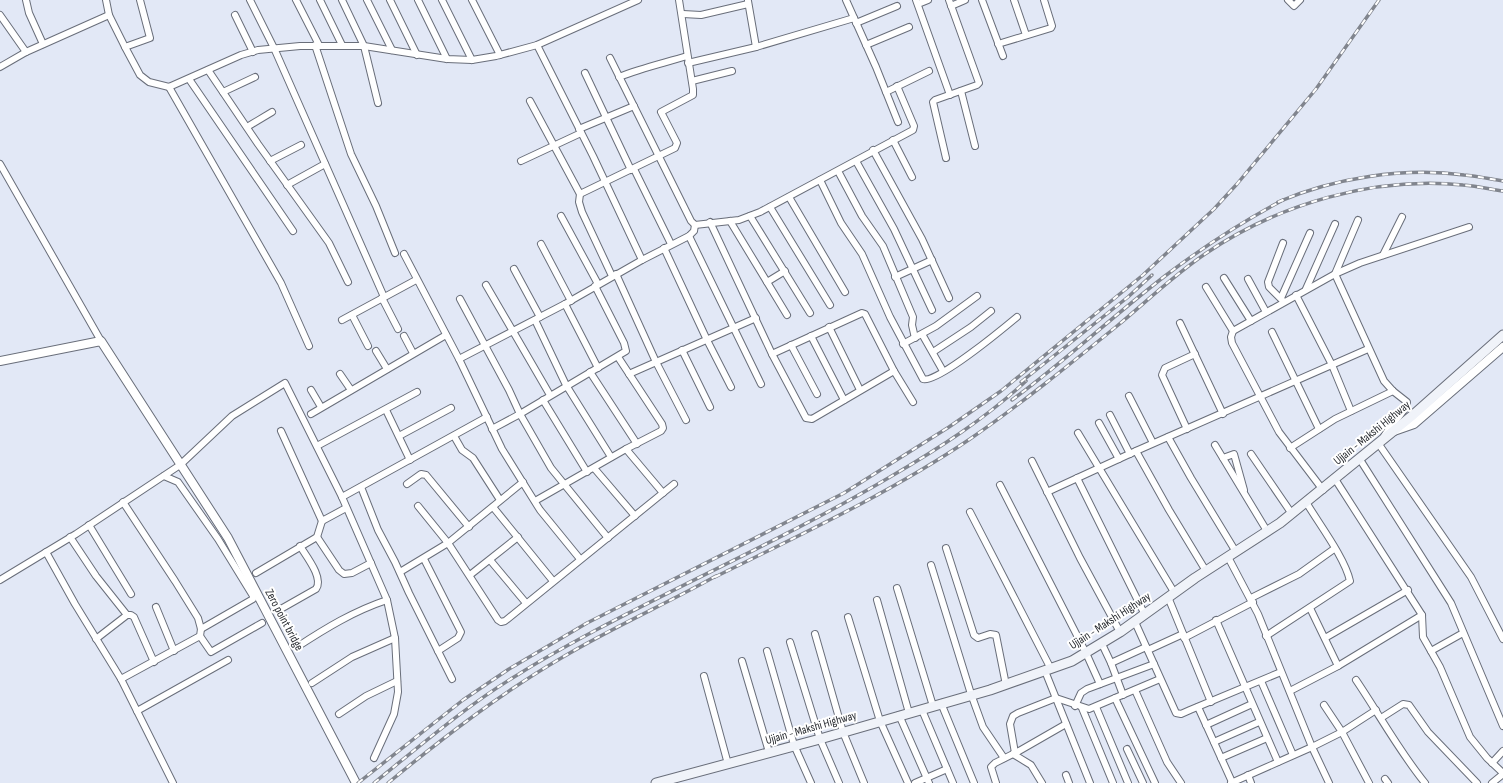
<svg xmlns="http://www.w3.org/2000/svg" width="1503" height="783" font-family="'Sofia Sans Condensed',sans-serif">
<rect width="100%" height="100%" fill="#e2e8f6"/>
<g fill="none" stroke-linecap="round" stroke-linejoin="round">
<defs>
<g id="minor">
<path d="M26 0 29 13 43 44"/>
<path d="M106 0 109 15 125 47 150 38 140 0"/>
<path d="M250 0 274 48 384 297"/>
<path d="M296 0 319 45"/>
<path d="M320 0 342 45"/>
<path d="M342 0 364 46 378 103"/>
<path d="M367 0 392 50"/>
<path d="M390 0 417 55"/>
<path d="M418 0 447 59"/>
<path d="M442 0 472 60"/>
<path d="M472 0 500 55"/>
<path d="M846 0 876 67 898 122"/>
<path d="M916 0 950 95"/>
<path d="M982 0 1003 56"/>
<path d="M1014 0 1026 35"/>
<path d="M1288 0 1294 6 1300 0"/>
<path d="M748 1 756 47"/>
<path d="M918 4 928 0"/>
<path d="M951 6 965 0"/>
<path d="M683 14 701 15 748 4"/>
<path d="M0 15 26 52"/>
<path d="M235 15 253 52"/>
<path d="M856 23 897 6"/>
<path d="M998 44 1051 28 1052 26 1044 0"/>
<path d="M315 45 351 154 376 206 395 253"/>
<path d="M537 45 593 156 642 260"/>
<path d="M866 45 909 27"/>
<path d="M125 47 140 75 149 82 169 87 241 55 258 50 300 46H364L447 59 472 60 496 56 537 45 638 0"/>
<path d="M610 58 691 221 695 225 739 220 760 212 913 130 914 126 897 86"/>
<path d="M688 63 756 47 854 18"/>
<path d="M0 67 26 52 109 15"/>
<path d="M208 70 258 144 329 243 348 282"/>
<path d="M585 73 631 170"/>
<path d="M619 77C641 68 664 63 687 56"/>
<path d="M189 79 293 231"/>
<path d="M692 81 732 71"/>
<path d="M169 87 281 283 309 346"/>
<path d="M961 91 975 146"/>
<path d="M223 92 255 77"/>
<path d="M886 92 929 71"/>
<path d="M530 101 580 194 675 148 677 143 661 112 693 95V89L679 0"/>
<path d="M247 127 272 112"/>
<path d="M579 129 634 106"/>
<path d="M893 140 912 177"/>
<path d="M873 150 922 239 949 298"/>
<path d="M946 158 933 102 935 100 977 85 979 83 949 0"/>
<path d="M270 161 301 145"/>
<path d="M521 161 581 133"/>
<path d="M856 161 894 229 932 310"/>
<path d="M0 164 101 341"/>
<path d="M634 169 671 244"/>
<path d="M838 171 862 216 883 246 913 317 912 325 915 338"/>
<path d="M820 180 841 223 862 254 890 317 923 379C935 385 1005 327 1017 317"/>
<path d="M287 185 325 164"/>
<path d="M580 194 579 202 582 212 612 276"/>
<path d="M789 197 845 292"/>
<path d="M770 207 830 305"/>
<path d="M561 216 598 284"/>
<path d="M750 216 810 313"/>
<path d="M1358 220 1335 274 1384 381 1393 391 1407 402C1407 411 1388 427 1383 438"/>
<path d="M730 221 787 315"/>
<path d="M710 222 772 354 806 418 812 419 894 371"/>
<path d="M689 236 761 384"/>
<path d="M541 244 571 301"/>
<path d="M664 248 707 340 731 387"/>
<path d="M404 254 459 359 502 449 540 510 580 559"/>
<path d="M1383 255 1402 217"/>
<path d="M514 269 540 317"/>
<path d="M616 274 656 362 686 420"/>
<path d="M895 277 932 260"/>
<path d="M1224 278 1251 321"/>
<path d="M1248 279 1266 312"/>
<path d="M767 282 785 271"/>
<path d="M486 285 550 395"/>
<path d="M1206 287 1233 331"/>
<path d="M1306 289 1335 224"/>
<path d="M1296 295 1332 365 1351 411"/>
<path d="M382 298 398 329"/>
<path d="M1281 298 1310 233"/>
<path d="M460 299 509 390 520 414 551 468 608 538"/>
<path d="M1283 301 1269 287 1268 282 1283 243"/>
<path d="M565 304 598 368"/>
<path d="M352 315 368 346"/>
<path d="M342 320 416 280"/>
<path d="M535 320 566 385 611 457"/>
<path d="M1180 323 1223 414"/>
<path d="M829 327 860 390"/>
<path d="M1272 332 1319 429"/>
<path d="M922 334 943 371"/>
<path d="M404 336 413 353"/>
<path d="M811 336 844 400"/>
<path d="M903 344 936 326 977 296"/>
<path d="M791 345 817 394"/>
<path d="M682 350 710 407"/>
<path d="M376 351 387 369"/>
<path d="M933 352 971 327 991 311"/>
<path d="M772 354 862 313 865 314 894 371 913 402"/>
<path d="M459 359 565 304 642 260 689 236 694 231 695 225"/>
<path d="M590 372 637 444"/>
<path d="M340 374 351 390"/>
<path d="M629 374 756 318"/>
<path d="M311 390 321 407"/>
<path d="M1129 396 1153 443"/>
<path d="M543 400 587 472"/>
<path d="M386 410 410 460"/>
<path d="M311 414 446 335"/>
<path d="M1110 415 1130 454"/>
<path d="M1099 423 1119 459"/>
<path d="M492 429 520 414 626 351 624 343 595 286"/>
<path d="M1187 429 1162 375 1165 368 1195 354"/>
<path d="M281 431 322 521 346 508"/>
<path d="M1078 433 1174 592"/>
<path d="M399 436 451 408"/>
<path d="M454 436 462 450 473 458 500 500"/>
<path d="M1168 437 1191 478 1236 552"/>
<path d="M1378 443 1471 577 1503 639"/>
<path d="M1215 445 1267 531"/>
<path d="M317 446 417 392"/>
<path d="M1290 448 1335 419 1393 391"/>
<path d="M626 449 663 493"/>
<path d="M1136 451 1169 510 1206 571"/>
<path d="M1251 454 1292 514"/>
<path d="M1223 458 1234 454 1244 490"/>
<path d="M1359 458 1451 603 1503 726"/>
<path d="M1032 461 1080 558 1120 632"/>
<path d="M594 468 635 516"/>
<path d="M164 476 178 482 218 539 253 596V599L201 629"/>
<path d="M1077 478 1145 615"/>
<path d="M1335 479 1422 615 1423 637 1440 667 1470 737 1487 758 1503 773"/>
<path d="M407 484 421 474 426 475 469 527"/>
<path d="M1000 485 1086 653 1100 684"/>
<path d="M361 487 378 530 395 562 409 593 452 679"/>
<path d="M1323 490 1279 432 1232 343 1231 337 1233 331 1335 274 1360 263 1469 227"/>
<path d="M1047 492 1136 451 1368 349"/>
<path d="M342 497 487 417"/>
<path d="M535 501 626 449 661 431 663 428 662 424 618 357"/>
<path d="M418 506 448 543 498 620 501 622 505 621 674 484"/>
<path d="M493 507 553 581"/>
<path d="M970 512 1051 669"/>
<path d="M89 525 131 594"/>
<path d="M70 537 96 576 127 615 96 639"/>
<path d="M317 537 339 570 344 574 352 573 371 563"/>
<path d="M946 548 974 635 978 638 990 634 996 635 1006 685"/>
<path d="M46 552 75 604 121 679 173 783"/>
<path d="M1228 557 1258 614 1312 747 1329 783"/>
<path d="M424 559 461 632 458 638 438 651"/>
<path d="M490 560 526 603"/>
<path d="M931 565 971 694 983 727 1004 758"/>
<path d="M400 572 448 543 523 482"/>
<path d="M256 573 317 537 322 521"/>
<path d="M470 575 518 537"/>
<path d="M0 580 76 534 180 465 232 416 285 383 342 497 387 600 395 638 398 692 394 714 374 758"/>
<path d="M897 588 933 706"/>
<path d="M1168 597 1211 702"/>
<path d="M1251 598 1299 574 1334 549"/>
<path d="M877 600 909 713"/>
<path d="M156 607 174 651"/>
<path d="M1310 608 1338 666"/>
<path d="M279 610 316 589C324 578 306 556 300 546"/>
<path d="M127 615H131L134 617 154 662"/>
<path d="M848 617 880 721 908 783"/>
<path d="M1216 620 1278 762"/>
<path d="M1135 622 1176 713 1181 714 1190 710 1281 672"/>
<path d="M815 634 843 732 864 783"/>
<path d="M200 636 211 652 262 623"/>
<path d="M1266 636 1350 581C1345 558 1319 524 1306 502"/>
<path d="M1184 638 1253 602"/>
<path d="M1325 638 1408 590"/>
<path d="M790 642 820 739 839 783"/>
<path d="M1102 644 1111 663 1123 695"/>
<path d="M297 647C326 628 354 611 387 600"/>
<path d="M1148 650 1183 634"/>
<path d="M767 651 794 745 811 783"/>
<path d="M1431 651 1463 633"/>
<path d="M742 661 769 752"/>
<path d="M1111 663 1146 647"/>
<path d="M1045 671 1090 783"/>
<path d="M704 676 728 764"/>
<path d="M121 679 200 636 201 629 198 618 175 581 123 502"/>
<path d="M1356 680C1379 714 1399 751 1425 783"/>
<path d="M1261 681 1293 755"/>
<path d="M312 683 352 657 395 638"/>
<path d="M1135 690 1167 762 1181 783"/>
<path d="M1290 691 1338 666 1422 615"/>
<path d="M1115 698 1155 783"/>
<path d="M941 703 974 783"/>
<path d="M1324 705 1342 732 1369 783"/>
<path d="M1075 706 1081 693 1087 689 1154 664"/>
<path d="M1096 707 1128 783"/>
<path d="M1198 707 1232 782"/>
<path d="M1082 708 1113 783"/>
<path d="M922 710 953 783"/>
<path d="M137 711 228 660"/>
<path d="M339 714 366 696 397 681"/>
<path d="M899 715 929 783"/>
<path d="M1381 718 1403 704 1409 705 1428 732 1477 783"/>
<path d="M1206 725 1252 704"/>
<path d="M1214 742 1259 722"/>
<path d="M1127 749 1143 783"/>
<path d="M1015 753 1010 724 1013 716 1018 713 1056 698 1089 709 1160 679"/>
<path d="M1013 754 1031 765 1042 783"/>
<path d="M1221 758 1267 738"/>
<path d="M1492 763 1503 751"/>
<path d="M1066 775 1069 783"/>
<path d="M1248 775 1251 783"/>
<path d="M1385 779 1388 783"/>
<path d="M915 783 947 769"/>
<path d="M996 783 991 767 995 763 1019 751 1066 724"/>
<path d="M1231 783 1312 747 1342 732 1376 710"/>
<path d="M1492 783 1503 774"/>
</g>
<g id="tertiary">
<path d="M0 361 101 341 228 538 356 783"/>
<path d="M1394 431 1414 424 1503 347"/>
</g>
<path id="secondary" d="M656 783 820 739 990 690 1072 661 1120 632 1195 578 1280 523 1413 415 1503 335"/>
</defs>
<!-- minor casing -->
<use href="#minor" stroke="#696e7a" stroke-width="8"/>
<!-- tertiary casing -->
<use href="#tertiary" stroke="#696e7a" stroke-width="10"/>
<!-- secondary casing -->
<use href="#secondary" stroke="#696e7a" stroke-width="11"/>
<!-- minor -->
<use href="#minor" stroke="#fff" stroke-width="6"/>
<!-- tertiary -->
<use href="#tertiary" stroke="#fff" stroke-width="8"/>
<!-- secondary -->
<use href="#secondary" stroke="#f0f3f9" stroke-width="9"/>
<defs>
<g id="rail">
<path d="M1278 202C1334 178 1403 167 1464 175 1477 176 1490 179 1503 181"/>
<path d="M1021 382 1128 297 1152 275"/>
<path d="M1012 400C1065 361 1113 316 1165 276 1203 247 1242 222 1283 200"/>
<path d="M715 577C802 534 890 493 970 439 1021 404 1069 365 1117 326 1146 302 1174 275 1205 254 1278 204 1374 176 1463 185 1476 186 1490 189 1503 191"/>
<path d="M358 783 463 700 509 669 587 623 844 493 949 427 1001 391 1143 275 1214 209 1237 184 1316 89 1379 0"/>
<path d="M374 783C421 745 467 705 519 674 544 658 570 644 596 630 694 578 795 533 890 477 938 449 985 419 1026 381"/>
<path d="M388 783C444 737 501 693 563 657 613 627 666 604 716 576"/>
</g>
</defs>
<!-- rail casing -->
<use href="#rail" stroke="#81858e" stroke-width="3.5"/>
<!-- rail -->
<use href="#rail" stroke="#fff" stroke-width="2" stroke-dasharray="6" stroke-linecap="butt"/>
</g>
<g text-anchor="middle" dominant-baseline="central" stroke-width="4" stroke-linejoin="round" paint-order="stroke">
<!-- street labels -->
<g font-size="12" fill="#292c31" stroke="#fff">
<text transform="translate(1372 433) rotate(-39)">Ujjain - Makshi Highway</text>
<text transform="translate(284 620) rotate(62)">Zero point bridge</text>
<text transform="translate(1110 621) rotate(-33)">Ujjain - Makshi Highway</text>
<text transform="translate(811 728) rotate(-16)">Ujjain - Makshi Highway</text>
</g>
</g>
</svg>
